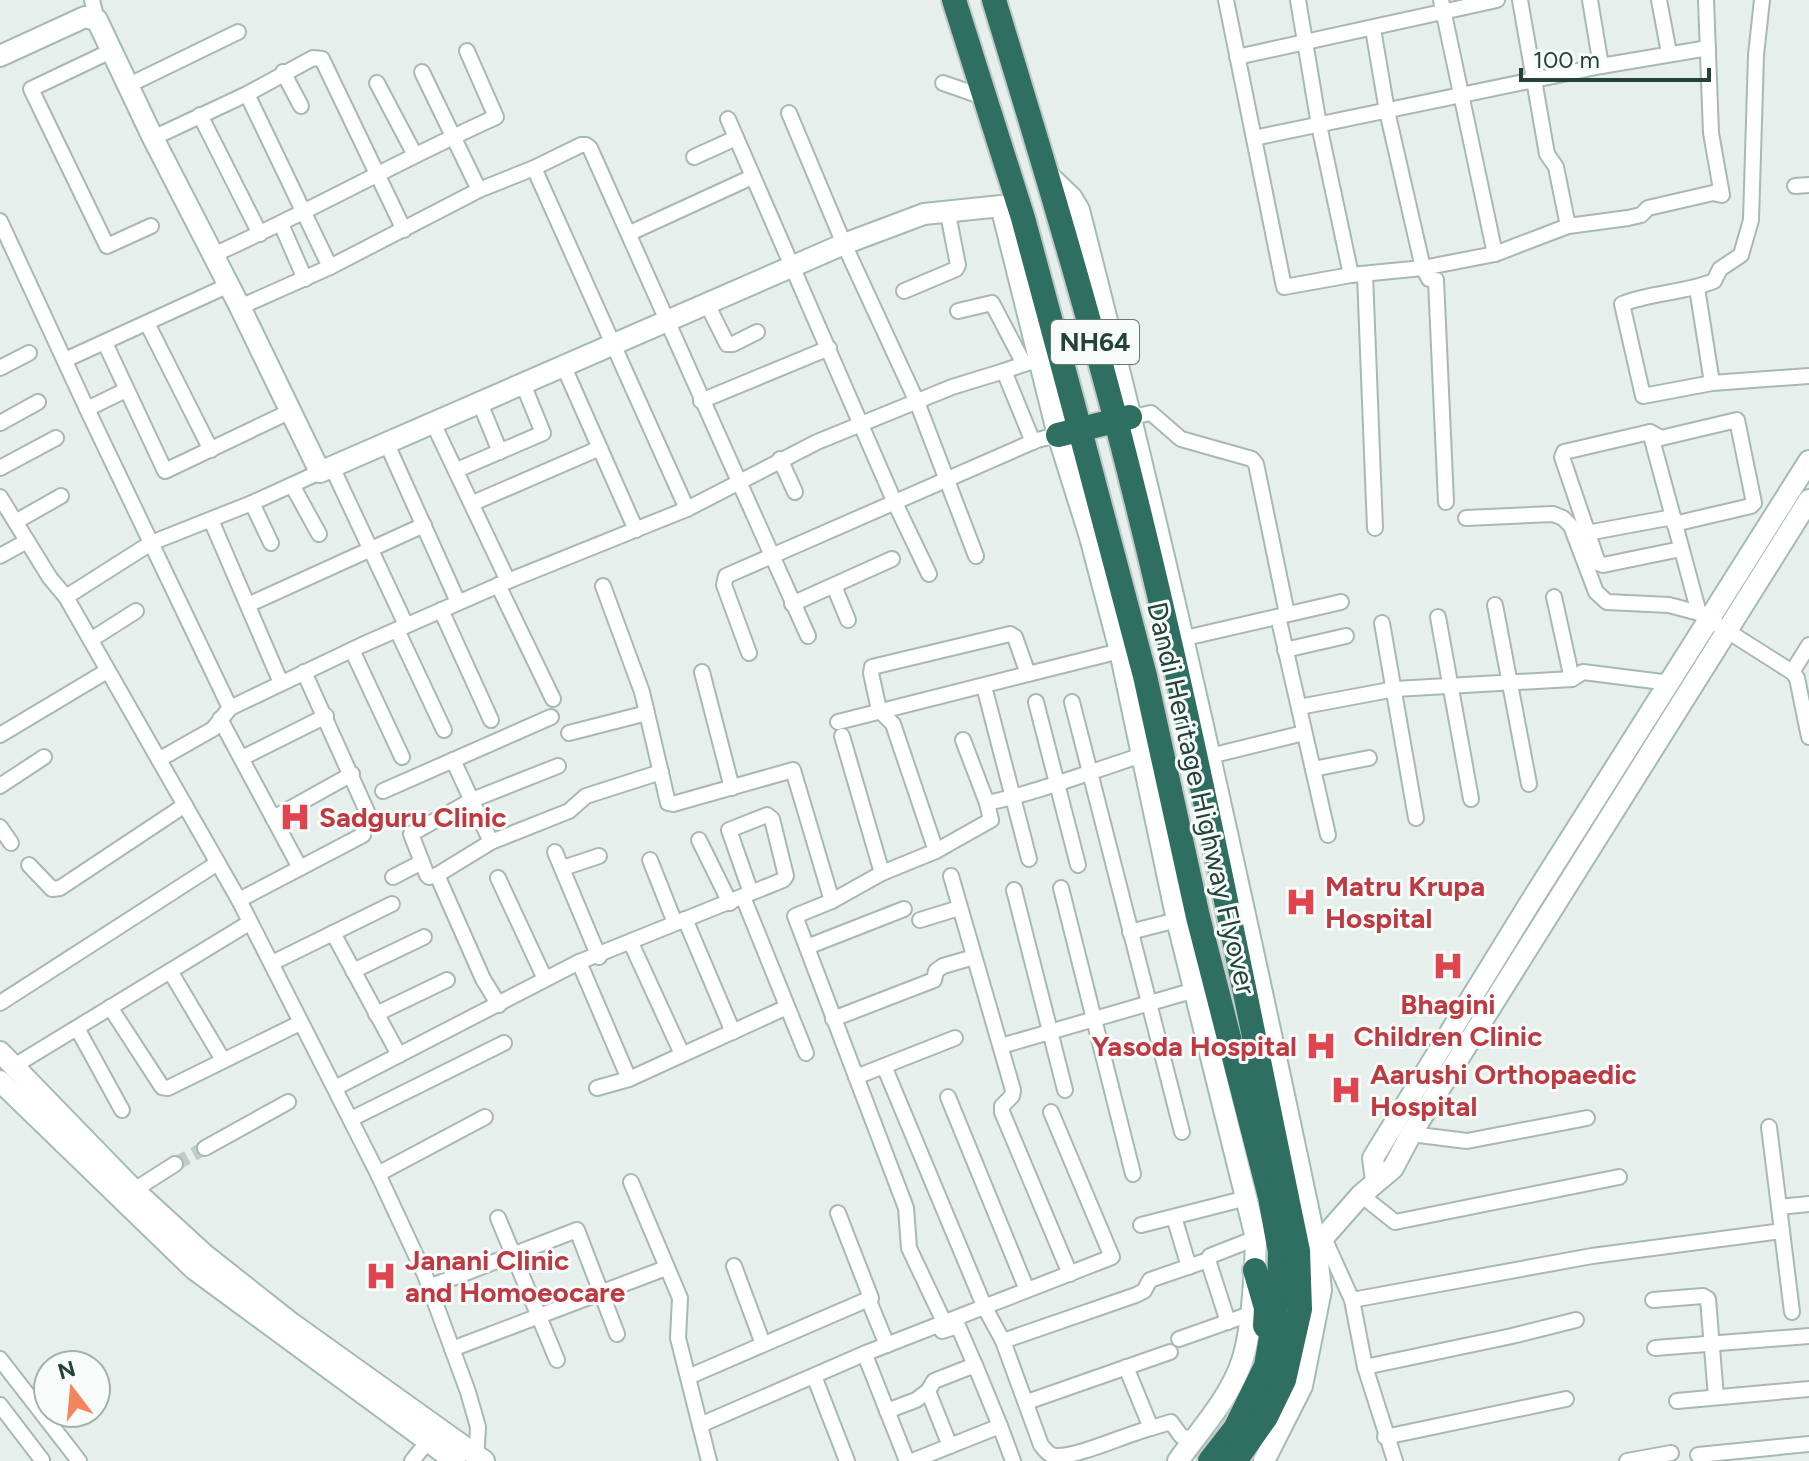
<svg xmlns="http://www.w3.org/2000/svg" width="1809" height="1461" font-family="Figtree,sans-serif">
<rect width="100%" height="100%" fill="#e6efeb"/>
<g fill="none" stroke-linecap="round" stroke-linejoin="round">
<!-- street-tunnel -->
<path stroke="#bfccc8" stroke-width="14" stroke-dasharray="14 7" stroke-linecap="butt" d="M175 1164 205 1148"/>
<defs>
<g id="street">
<path d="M92 0 97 20"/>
<path d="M1226 0 1284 287 1351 275 1423 268 1495 254 1568 226 1628 218 1641 215 1648 208 1713 193 1722 195 1711 133 1706 0"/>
<path d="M1298 0 1319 125 1351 275"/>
<path d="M1441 0 1495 254"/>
<path d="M1520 0 1547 154 1556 167 1568 226"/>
<path d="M1590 0 1601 66"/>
<path d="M1659 0 1669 53"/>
<path d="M1762 0 1756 55 1751 220 1741 255 1720 269 1714 281C1685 293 1652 292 1622 304L1643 396 1712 383 1809 376"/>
<path d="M1373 29 1387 111 1423 268 1429 279 1436 280 1446 502"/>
<path d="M111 51 31 89 107 246 151 226"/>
<path d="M1237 57 1497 0"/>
<path d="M283 72 301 106"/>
<path d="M422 72 479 190"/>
<path d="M377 83 415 155"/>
<path d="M943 83 986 98"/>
<path d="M129 85 238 32"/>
<path d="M247 94 330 267"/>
<path d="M789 113 844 244 917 402 976 556"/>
<path d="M200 115 260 234"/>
<path d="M728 119 895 503 929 574"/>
<path d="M153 138 247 94 313 58 322 59 404 230"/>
<path d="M1254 138 1601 66 1708 48"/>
<path d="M694 157 736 138"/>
<path d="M534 168 581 145H586L590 148 808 636"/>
<path d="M1795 186 1809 185"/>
<path d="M0 221 87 409 230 708"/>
<path d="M281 224 305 279"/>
<path d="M630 233 752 177"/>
<path d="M213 255C309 212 400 160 496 117L467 51"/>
<path d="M1365 275 1375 528"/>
<path d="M1697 288 1712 383"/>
<path d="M904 291 956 269 958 265 948 214"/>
<path d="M707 304 727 344H733L757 332"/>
<path d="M240 307 330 267 479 190 534 168 687 509"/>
<path d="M958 311 992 303 1024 364 1038 360"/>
<path d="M147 323 211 450"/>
<path d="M105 343 165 471 291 411"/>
<path d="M65 360 229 285"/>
<path d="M1024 364 1004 371 1033 442"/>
<path d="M564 367 636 530"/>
<path d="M0 368 29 353"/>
<path d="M701 401 829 348"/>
<path d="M480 403 500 452"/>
<path d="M87 409 126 390"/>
<path d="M1131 417 1151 413 1181 439 1252 459 1256 464 1287 614"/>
<path d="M0 423 38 402"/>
<path d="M433 423 508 581"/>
<path d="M1650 432 1699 613"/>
<path d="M387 444 458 602"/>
<path d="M780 459 795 492"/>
<path d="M332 467 406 625"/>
<path d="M0 468 56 438"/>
<path d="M457 470 543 433 523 384"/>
<path d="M292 485 319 534"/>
<path d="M0 497 50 578 66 597 239 900 378 1174 425 1275 468 1392 478 1427 476 1461"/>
<path d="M252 503 271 543"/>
<path d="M473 503 600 448"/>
<path d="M1466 518 1553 514 1563 518 1571 526 1596 592 1607 602 1669 605 1699 613 1792 672 1797 678 1809 737"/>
<path d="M211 520 281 683"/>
<path d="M17 521 61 496"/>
<path d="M1674 524 1751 506 1754 503 1737 420 1661 438 1650 432 1564 452 1562 457 1598 563 1603 565 1681 549"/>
<path d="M1587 533 1673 517"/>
<path d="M0 556 27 541"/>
<path d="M498 585 553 699"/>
<path d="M603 586 642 692 668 803 673 804 793 770 832 901"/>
<path d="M834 586 848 620"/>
<path d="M66 597 151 543 252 503 320 472"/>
<path d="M1554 597 1572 679"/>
<path d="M250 604 424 525"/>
<path d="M792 604 892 559"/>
<path d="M1495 605 1529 784"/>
<path d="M441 610 491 720"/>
<path d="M1438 617 1471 799"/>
<path d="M1382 623 1416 818"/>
<path d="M1280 625 1328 835"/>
<path d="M397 630 444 730"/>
<path d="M92 639 136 611"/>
<path d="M1181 639 1341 602"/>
<path d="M352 650 402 757"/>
<path d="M1285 650 1346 636"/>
<path d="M749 653 724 585 726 576 1037 440 1058 435"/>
<path d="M304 672 369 816"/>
<path d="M702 672 732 788"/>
<path d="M1792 672 1809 645"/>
<path d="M986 694 1029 859"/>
<path d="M1036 702 1078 865"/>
<path d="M1072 702 1182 1132"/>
<path d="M1299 707 1395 689 1572 679 1583 672 1670 683"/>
<path d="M220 719 300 868"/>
<path d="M838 722 1028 674"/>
<path d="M569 733 647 713"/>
<path d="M0 735 107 671"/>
<path d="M842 736 882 873"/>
<path d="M963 740 987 803"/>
<path d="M1210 756 1304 733"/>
<path d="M242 758 326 716"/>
<path d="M160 759 213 729 230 708 362 645 508 581 687 509 817 442 952 387 1004 371"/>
<path d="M453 760 491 842"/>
<path d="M558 766 472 800 411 834 427 875 429 877 437 875 491 842 569 811 586 796 661 772"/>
<path d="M1313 769 1369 758"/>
<path d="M0 786 44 757"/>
<path d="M383 791 551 717"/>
<path d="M273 818 352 774"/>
<path d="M0 827 11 843"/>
<path d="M699 840 730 903"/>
<path d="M936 851 893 724 879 710 871 673 872 667 1010 634 1015 637 1028 674 1120 651"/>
<path d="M555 852 599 957"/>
<path d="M650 860 675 923"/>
<path d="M29 865 52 889 60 888 185 805"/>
<path d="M563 868 599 856"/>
<path d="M437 875 483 979 499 1005"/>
<path d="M951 876 1013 1090 1012 1096 1002 1106V1112L1070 1274"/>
<path d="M393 877 422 862"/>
<path d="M498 878 545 979"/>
<path d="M1061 888 1133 1174"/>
<path d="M1014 890 1065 1090"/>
<path d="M743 897 806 1053"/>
<path d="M239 900 363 835"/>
<path d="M685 919 733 1032"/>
<path d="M920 920 959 908"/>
<path d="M1130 932 1177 920"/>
<path d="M333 933 399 1055"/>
<path d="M631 943 682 1054"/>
<path d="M807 947 904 909"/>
<path d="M579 962 629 1079"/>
<path d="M272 963 392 904"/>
<path d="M170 971 223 1060"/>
<path d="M353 971 424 937"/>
<path d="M0 1003 216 864"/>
<path d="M110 1007 162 1087 168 1088 300 1023"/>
<path d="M376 1014 447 980"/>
<path d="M833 1019 934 980 936 971 943 966 974 957"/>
<path d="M77 1028 122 1110"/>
<path d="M1001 1046 1195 990"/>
<path d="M14 1066 249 923"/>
<path d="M884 1066 985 1308 1003 1341 1041 1445C1045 1450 1049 1456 1056 1456 1078 1457 1127 1434 1151 1428L1126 1367"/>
<path d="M856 1077 955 1038"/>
<path d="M335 1088 579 962 783 880 786 876 772 819 767 815 729 830 751 893"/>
<path d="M597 1088 629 1079 787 1007"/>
<path d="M948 1097 1027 1290"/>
<path d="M351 1119 504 1043"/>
<path d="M1769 1127 1779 1207"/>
<path d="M1411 1134 1467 1141 1587 1118"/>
<path d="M205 1148 288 1102"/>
<path d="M378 1174 485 1117"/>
<path d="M631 1182 680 1298 678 1338 709 1461"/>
<path d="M128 1194 175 1164"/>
<path d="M1361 1195 1395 1222 1619 1177"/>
<path d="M1174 1217 1189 1267"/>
<path d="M498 1218 557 1360"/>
<path d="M1141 1225 1247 1198"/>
<path d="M1324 1238 1352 1300 1365 1367 1395 1461"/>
<path d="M1208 1260 1228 1322"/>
<path d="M734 1266 763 1344"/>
<path d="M429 1287 577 1230 617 1334"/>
<path d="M1352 1300 1592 1256 1782 1231"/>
<path d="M1653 1300 1703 1296 1708 1299 1716 1397"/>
<path d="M869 1301 887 1345"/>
<path d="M1792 1312 1779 1207 1809 1204"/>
<path d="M944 1322 909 1248 906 1208 795 916 832 901 882 873 936 851 991 820 987 803C1040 792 1091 771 1143 755"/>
<path d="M942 1331 958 1326 975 1365"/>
<path d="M1179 1339 1250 1314"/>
<path d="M1003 1341 1136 1295 1144 1291 1150 1280 1208 1260 1210 1256 1256 1238"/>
<path d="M1655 1348 1809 1336"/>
<path d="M452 1349 666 1268"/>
<path d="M0 1359 79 1461"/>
<path d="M867 1360 907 1461"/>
<path d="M1365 1367 1512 1336 1576 1320"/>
<path d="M814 1376 847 1461"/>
<path d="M688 1377 871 1298 838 1213"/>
<path d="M928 1391 950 1446"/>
<path d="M1677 1401 1809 1389"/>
<path d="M1027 1402 1170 1352"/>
<path d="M0 1405 42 1460"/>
<path d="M887 1411 916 1400 928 1391 934 1381 975 1365 1000 1426 912 1461"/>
<path d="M700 1425 866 1353 1112 1257 1051 1112"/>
<path d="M1000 1426 1013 1461"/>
<path d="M1151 1428 1171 1422 1181 1436 1193 1440"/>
<path d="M1385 1437 1566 1399"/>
<path d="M1698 1455 1809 1444"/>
<path d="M412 1461 427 1442"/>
<path d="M1627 1461 1671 1453"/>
</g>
<g id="secondary">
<path d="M0 56 85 17 97 20 153 138 240 307 320 472 844 244 924 214 1001 206 1058 435 1090 537"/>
<path d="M1047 174 1072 198 1079 210C1167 553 1243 899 1316 1246L1321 1290 1302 1386 1264 1461"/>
<path d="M1095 525 1090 537 1120 651 1177 920 1256 1238C1255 1274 1253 1328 1242 1361 1230 1398 1200 1430 1178 1461"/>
<path d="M0 1052 133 1189 205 1255 291 1323 484 1461"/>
<path d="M0 1081 194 1269 455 1461"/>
<path d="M1376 1181 1373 1158 1528 906 1809 461"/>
<path d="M1316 1246 1361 1195 1393 1168 1411 1134 1809 500"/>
</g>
<g id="highway">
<path d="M954 0 1023 218 1080 430 1145 676 1198 917 1270 1197 1280 1252 1279 1290 1266 1366 1235 1429 1210 1461"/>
<path d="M994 0C1036 138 1078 277 1115 417 1187 692 1240 972 1298 1251L1300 1309 1284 1380 1266 1417 1235 1461"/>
<path d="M1058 435 1130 417"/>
<path d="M1255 1270 1266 1308 1265 1326"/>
</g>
</defs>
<!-- street casing -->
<use href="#street" stroke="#a8b8b2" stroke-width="18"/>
<!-- secondary casing -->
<use href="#secondary" stroke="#a4bbb3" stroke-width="24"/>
<!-- highway casing -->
<use href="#highway" stroke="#c2cac8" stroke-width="28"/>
<!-- street -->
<use href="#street" stroke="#fff" stroke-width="14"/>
<!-- secondary -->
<use href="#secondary" stroke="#fff" stroke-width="20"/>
<!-- highway -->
<use href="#highway" stroke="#2f6f62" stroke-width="24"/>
</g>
<!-- icons -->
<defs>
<symbol id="hospital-bare" viewBox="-9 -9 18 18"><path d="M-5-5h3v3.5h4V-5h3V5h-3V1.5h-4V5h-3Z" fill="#e0444e" stroke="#f7fbf9" stroke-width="2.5" paint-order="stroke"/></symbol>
</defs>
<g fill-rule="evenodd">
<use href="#hospital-bare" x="273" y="795" width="44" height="44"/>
<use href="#hospital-bare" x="1279" y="880" width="44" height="44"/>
<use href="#hospital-bare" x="1426" y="944" width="44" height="44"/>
<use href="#hospital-bare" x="1299" y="1024" width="44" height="44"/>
<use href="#hospital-bare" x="1324" y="1068" width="44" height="44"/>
<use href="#hospital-bare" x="359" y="1254" width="44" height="44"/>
</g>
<g text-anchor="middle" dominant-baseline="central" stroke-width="6" stroke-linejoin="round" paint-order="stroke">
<!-- shield labels -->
<rect fill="#f7fbf9" stroke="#637a73" stroke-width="2" x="1051" y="320" width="88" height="44" rx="6"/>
<g font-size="26" font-weight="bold" fill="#24423a">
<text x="1095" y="342">NH64</text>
</g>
<!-- street labels -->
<g font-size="28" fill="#24423a" stroke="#f7fbf9">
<text transform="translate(1202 798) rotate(77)">Dandi Heritage Highway Flyover</text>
</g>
<!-- health labels -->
<g font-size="28" font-weight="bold" fill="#be3a42" stroke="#f7fbf9" text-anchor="start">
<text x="319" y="817">Sadguru Clinic</text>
<text x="1325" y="886">Matru Krupa<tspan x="1325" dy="32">Hospital</tspan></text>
<text x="1448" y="1004" text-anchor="middle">Bhagini<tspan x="1448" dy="32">Children Clinic</tspan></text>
<text x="1297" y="1046" text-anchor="end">Yasoda Hospital</text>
<text x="1370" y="1074">Aarushi Orthopaedic<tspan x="1370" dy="32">Hospital</tspan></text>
<text x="405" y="1260">Janani Clinic<tspan x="405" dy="32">and Homoeocare</tspan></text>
</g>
</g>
<!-- north arrow -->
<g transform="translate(72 1389) rotate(344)"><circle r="38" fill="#f7fbf9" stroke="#a3b1ad" stroke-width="2"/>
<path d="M0-6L14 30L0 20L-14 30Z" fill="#f4845f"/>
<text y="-12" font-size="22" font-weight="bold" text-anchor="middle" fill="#24423a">N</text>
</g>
<!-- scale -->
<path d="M1521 68v12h188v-12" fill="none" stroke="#24423a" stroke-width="4"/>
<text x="1533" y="68" font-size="24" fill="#24423a" stroke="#f7fbf9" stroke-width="6" paint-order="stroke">100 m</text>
</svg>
